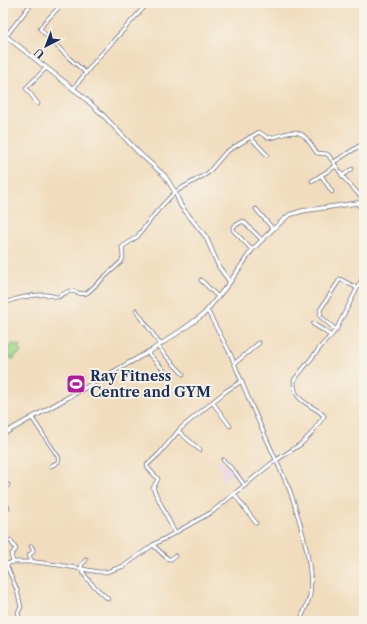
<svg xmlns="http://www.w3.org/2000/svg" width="367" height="624" font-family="'Libre Caslon Text',serif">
<rect width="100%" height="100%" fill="#f7f3e8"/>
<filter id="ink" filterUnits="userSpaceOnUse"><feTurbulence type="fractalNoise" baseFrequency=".025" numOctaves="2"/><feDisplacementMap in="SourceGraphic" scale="8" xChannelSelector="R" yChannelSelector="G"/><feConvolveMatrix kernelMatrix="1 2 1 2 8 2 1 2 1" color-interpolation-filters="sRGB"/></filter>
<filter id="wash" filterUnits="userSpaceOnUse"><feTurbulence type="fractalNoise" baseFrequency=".012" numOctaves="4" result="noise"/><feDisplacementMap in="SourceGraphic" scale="16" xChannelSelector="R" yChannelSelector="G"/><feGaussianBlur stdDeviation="0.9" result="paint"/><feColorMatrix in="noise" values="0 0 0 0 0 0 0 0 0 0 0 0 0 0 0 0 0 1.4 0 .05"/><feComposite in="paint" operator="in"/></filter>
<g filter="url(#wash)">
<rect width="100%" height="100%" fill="#f1ddbe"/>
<!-- built -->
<path fill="#e9d2ed" d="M220 459 228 469 230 468 233 472 224 480 221 476 225 472 216 461Z"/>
<!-- green -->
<path fill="#a2db8e" stroke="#5e8576" d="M12 344 20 345 18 349 21 351 20 353 15 356 14 359 3 355V352L10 349Z"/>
</g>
<g filter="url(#ink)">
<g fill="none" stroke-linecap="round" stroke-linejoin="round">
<defs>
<g id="minor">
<path d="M63 3 44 23 40 29 69 58 86 73"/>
<path d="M3 9 7 3"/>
<path d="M6 36 32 3"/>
<path d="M73 89 96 60 148 3"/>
<path d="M38 104 26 88 46 68"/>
<path d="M250 137 267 155"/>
<path d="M334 162 364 143"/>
<path d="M362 162 364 161"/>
<path d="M321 175 332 192"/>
<path d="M342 176 352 169"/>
<path d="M312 181 336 166"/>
<path d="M358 204 364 213"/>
<path d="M256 209 273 229"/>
<path d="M252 250 233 230V227L243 221 262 240"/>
<path d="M201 280 218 297"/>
<path d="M3 304C15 298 34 294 48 295 51 295 54 297 58 297 62 295 65 292 70 291 77 291 81 296 87 293L121 262 123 258 122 247 137 237 158 210 175 192 208 173 226 152 259 132 268 138C281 137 294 126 305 137 310 142 313 148 317 153L327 154 329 156 344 178 364 200"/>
<path d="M136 310 160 344"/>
<path d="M207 310 230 353 250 402 290 491C299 517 314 567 310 595 308 604 303 613 300 621"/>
<path d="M313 324 323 330 331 336"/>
<path d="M336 330 321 317 320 310 340 279 357 288"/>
<path d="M158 346 164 354 183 374"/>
<path d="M147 352 171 378"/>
<path d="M235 363 259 343"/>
<path d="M213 403 230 426"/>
<path d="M32 418 59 458 58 462 51 466"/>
<path d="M178 431 200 450"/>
<path d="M223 460 235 472 245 486"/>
<path d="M3 489 8 485"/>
<path d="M234 494 256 523"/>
<path d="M3 500 8 508 3 512"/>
<path d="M175 533 153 488 158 479 148 468 147 465 159 454 181 428 226 391 242 381"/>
<path d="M10 540 16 549 11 555 13 562"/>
<path d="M153 545 168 559H171L175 556"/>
<path d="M31 546 33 549V552L29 555 31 560 33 561"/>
<path d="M86 560 81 565C82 578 99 590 108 599"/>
<path d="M6 564 17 590 21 607 18 612 20 621"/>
<path d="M3 565 13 562H36L65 566 99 572H106L124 566 153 545 212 512 272 463 301 444 311 434 324 416C312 403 293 404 294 380L323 344 336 330 364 275"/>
</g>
<g id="tertiary">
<path d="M3 34 80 94 102 114 139 153 165 176 175 192 181 206 206 237 219 267 230 282 252 250 271 231 289 215 302 211 364 202"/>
<path d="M3 434 152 350 185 328 204 314 230 282"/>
</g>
</defs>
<!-- minor casing -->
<use href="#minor" stroke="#666c80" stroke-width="4.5"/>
<!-- tertiary casing -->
<use href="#tertiary" stroke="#666c80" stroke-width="5"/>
<!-- minor -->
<use href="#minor" stroke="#fff" stroke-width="3"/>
<!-- tertiary -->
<use href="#tertiary" stroke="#fff" stroke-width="3.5"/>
</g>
</g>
<!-- icons -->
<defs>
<symbol id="stadium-square" viewBox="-11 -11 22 22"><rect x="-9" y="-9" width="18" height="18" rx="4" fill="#b5179e" stroke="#f7f3e8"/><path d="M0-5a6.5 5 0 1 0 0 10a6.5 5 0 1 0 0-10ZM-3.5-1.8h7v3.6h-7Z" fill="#fff"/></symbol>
</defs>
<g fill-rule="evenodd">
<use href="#stadium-square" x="65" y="373" width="22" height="22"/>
</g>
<g text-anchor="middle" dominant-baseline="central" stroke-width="4" stroke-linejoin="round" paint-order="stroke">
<!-- poi labels -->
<g font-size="14" font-weight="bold" fill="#1b2f5e" stroke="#f7f3e8" text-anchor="start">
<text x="90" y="376">Ray Fitness<tspan x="90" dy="16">Centre and GYM</tspan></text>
</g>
</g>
<!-- margin -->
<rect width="367" height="624" fill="none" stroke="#f7f3e8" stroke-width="16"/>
<!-- north arrow -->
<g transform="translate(46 46) rotate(222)" stroke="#f7f3e8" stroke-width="3" paint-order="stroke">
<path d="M0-3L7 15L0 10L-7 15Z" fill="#1b2f5e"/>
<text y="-6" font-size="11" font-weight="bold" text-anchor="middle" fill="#1b2f5e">U</text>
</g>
</svg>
